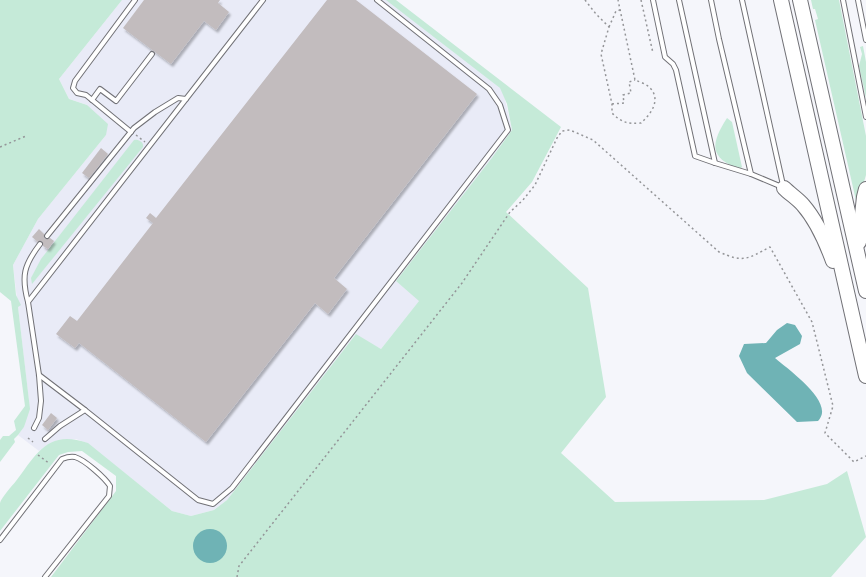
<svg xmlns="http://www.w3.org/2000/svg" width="866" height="577" font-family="'DejaVu Sans',sans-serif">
<defs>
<filter id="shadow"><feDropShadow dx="2" dy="3" stdDeviation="1" flood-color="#0004"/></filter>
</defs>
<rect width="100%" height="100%" fill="#f5f6fb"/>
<!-- built -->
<path fill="#e9ebf7" d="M122 0H395L501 82 512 130 491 159 396 281 420 300 381 349 355 335 227 500 214 510 191 516 172 511 87 443 76 439 47 445 39 451 18 435 24 427 29 401 13 265 38 219 106 135 87 105 69 99 59 79Z"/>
<!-- green -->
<g fill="#c5ead8">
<path d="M0 0H122L59 79 69 99 87 105 108 124 106 135 38 219 13 265 16 295 21 305 18 307 30 409 24 427 18 435 14 439 15 442 0 462V440L3 436H9L16 430 14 421 25 406 11 301 0 292Z"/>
<path d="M386 0H396L561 127 532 182 506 212 588 288 606 397 561 453 615 502 764 500 827 484 847 471 866 537 831 577H51L116 491V476L82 451 68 452 59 455 0 531C0 522 0 512 0 503 1 498 12 486 16 481 37 453 48 429 88 443L172 511 191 516 214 510 227 500 356 334 381 349 419 301 396 281 491 159 512 130 507 104 500 88Z"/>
<path d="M811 0H839L866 136V175L857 205 815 20 818 19 815 9H813Z"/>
<path d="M863 46 866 62V98L859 66 862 54 860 47Z"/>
<path d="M727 118 732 122 742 167 740 169C708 158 711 143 727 118Z"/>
<path d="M134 140C138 139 144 142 143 147L32 284 31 278 41 259Z"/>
</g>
<!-- water -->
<g fill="#6fb3b5">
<path d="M787 323 795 325 802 336 800 344 775 358C788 369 824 395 822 413 822 415 820 419 818 421L797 422 747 373 739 356 744 344 766 343 777 330Z"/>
<circle cx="210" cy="546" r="17"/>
</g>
<!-- building -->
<g fill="#c2bcbe" filter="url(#shadow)">
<path d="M144 0H220L218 3 229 12 216 30 204 21 171 64 123 28Z"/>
<path d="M327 0H356L477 94 334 278 347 289 328 314 315 303 206 442 79 343 75 348 56 334 70 316 77 321 153 223 146 218 150 213 156 218Z"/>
<path d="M101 148 108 154 89 178 82 173Z"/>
<path d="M39 229 44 234V237L45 239 50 238 54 241 48 249 43 246 42 241 38 242 32 237Z"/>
<path d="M51 413 57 418 48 430 42 425Z"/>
</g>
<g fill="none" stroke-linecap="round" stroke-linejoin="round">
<defs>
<g id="service">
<path d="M653 0 665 57 673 64 676 70 695 156 715 163 751 174"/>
<path d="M679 0 715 163"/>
<path d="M711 0 719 39 751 174 782 187"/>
<path d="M742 0 783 185"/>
<path d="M843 0 866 117"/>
<path d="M858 0 866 40"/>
<path d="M92 100 100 89 116 101 152 54"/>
<path d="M131 132 86 95 77 93 73 88 75 81 135 0"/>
<path d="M47 236 134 128 155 112 178 98 186 99"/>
<path d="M28 302C21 276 24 265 40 244"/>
<path d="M39 375 85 410"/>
<path d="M34 428 39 418 41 401 39 375 28 302 263 0"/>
<path d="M45 439 60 426 85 410 198 500 213 504 232 488 508 130 500 105 489 89 377 0"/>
<path d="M0 540 62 459C67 457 70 456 75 457 85 460 105 478 110 486L109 496 45 577"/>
</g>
<g id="motorway">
<path d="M781 0 866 376"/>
<path d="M800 0 866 291"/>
<path d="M784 188C790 194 798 199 803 205 817 221 826 242 833 261"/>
<path d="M859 242 864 197 866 189"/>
</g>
</defs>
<!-- service casing -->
<use href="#service" stroke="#717176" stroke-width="6"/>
<!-- motorway casing -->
<use href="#motorway" stroke="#717176" stroke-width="16"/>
<!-- path -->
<g stroke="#949598" stroke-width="1.5" stroke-dasharray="2 3" stroke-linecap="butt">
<path d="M585 0 596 14 609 27 601 54 612 104V113C622 123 628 124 641 123 650 115 661 101 651 89 647 84 640 82 635 80L618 0"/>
<path d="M641 0 653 53"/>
<path d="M609 27 616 11 620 10"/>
<path d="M612 104 624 103 623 95 631 93 629 82 635 80"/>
<path d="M136 135 145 142"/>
<path d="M0 147 26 136"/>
<path d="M28 438 33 442"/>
<path d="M38 455 50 464"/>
<path d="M237 577 239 566 462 283 510 212 523 200 535 185 557 138 562 131 570 130 593 140 719 252C744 263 747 259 770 247L812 322 833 406 825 433 854 462 866 456"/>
</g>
<!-- service -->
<use href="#service" stroke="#fff" stroke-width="4"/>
<!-- motorway -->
<use href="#motorway" stroke="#fff" stroke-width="14"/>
</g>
</svg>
